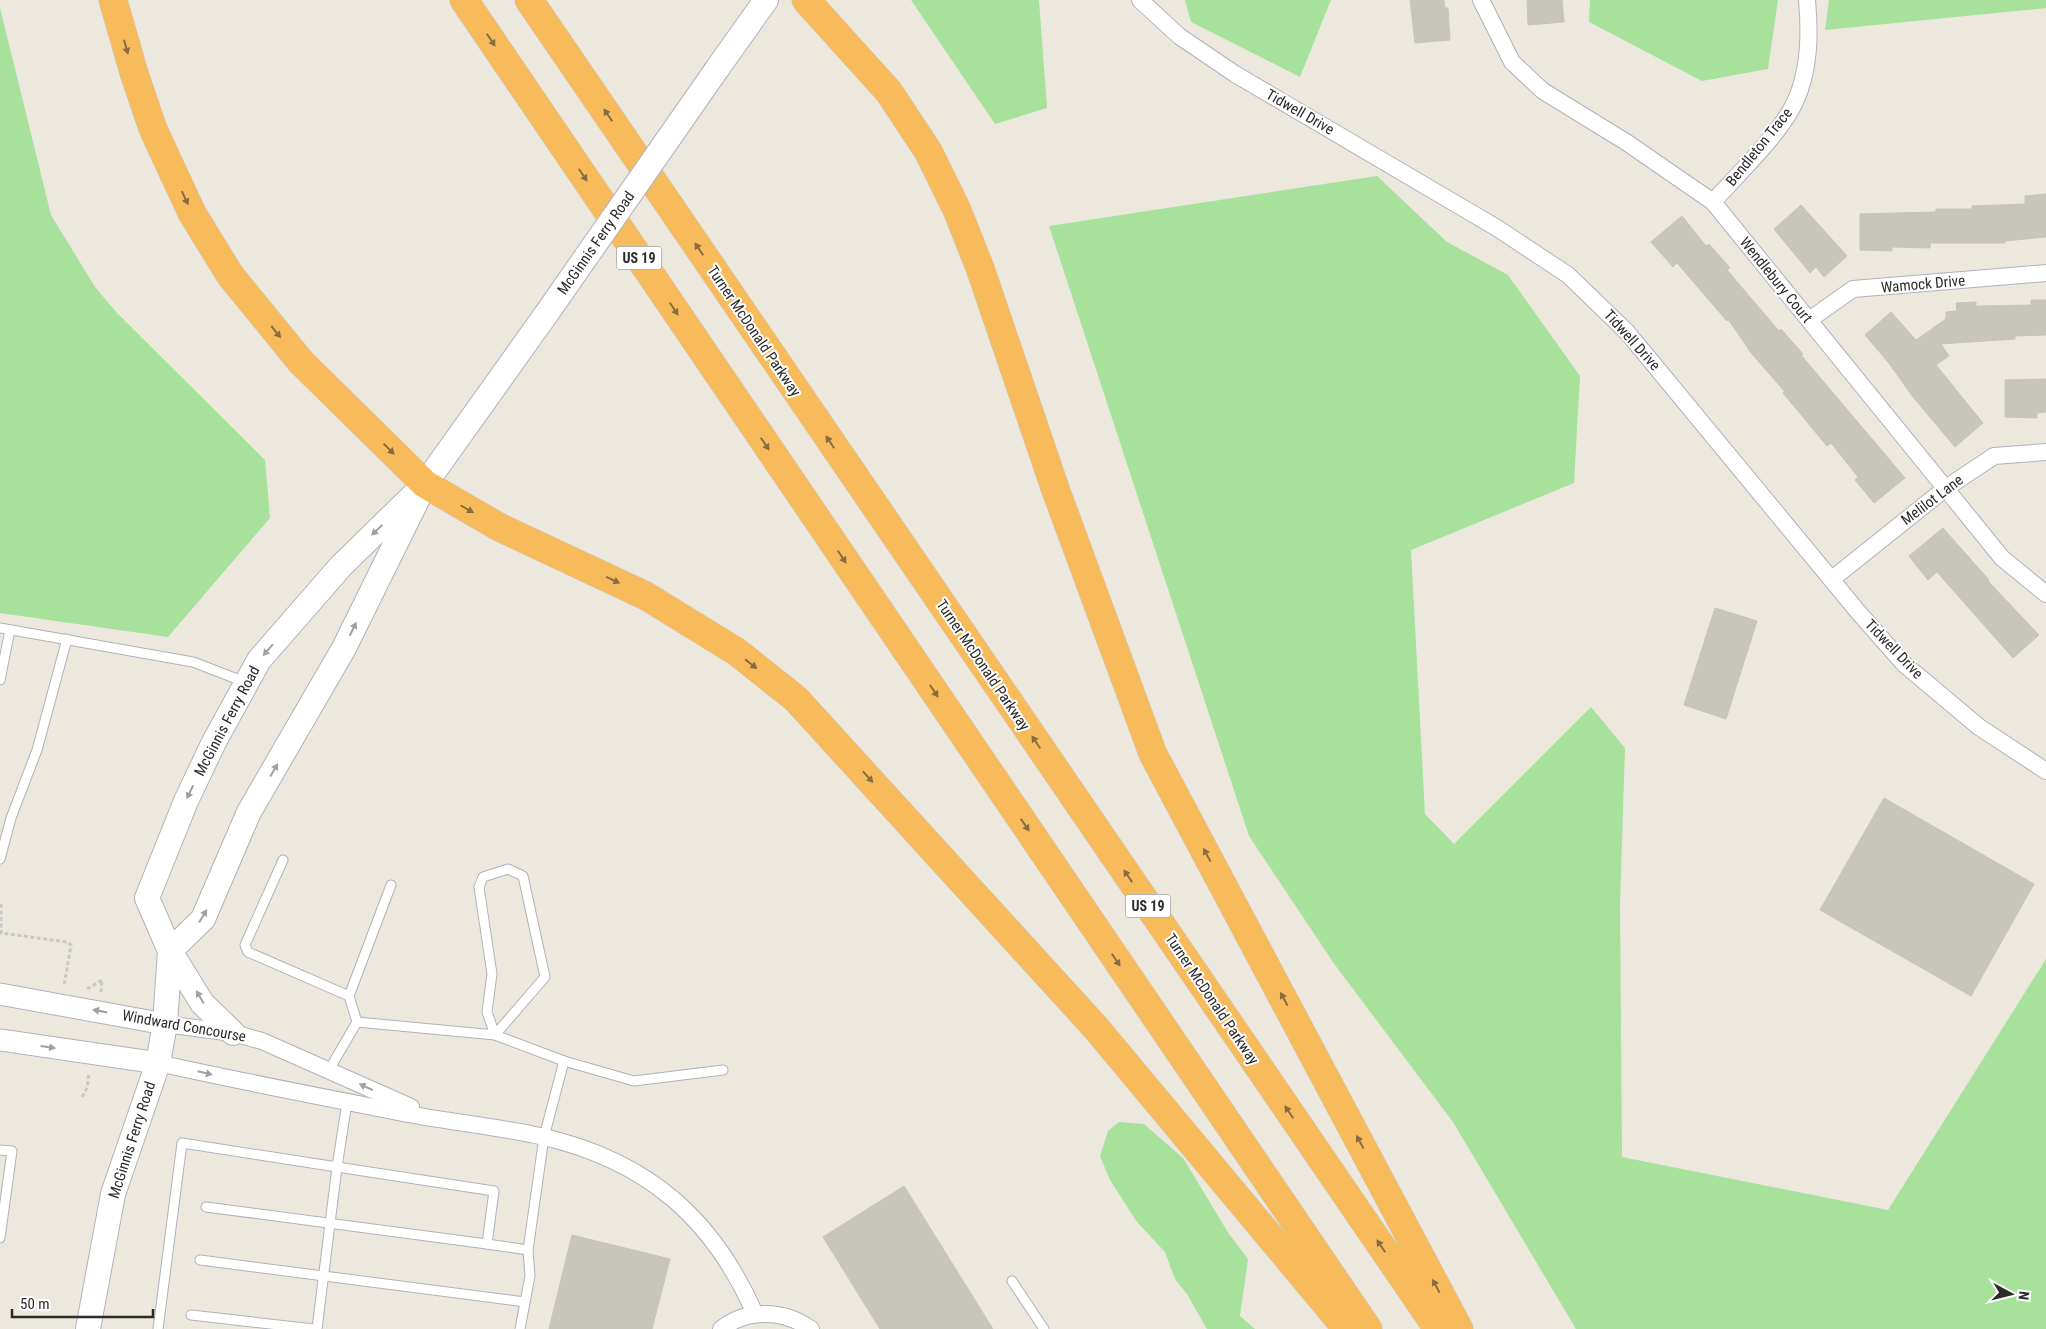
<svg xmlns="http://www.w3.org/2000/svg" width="2046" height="1329" font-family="'Roboto Condensed',sans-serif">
<rect width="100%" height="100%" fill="#ece8dd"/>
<!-- green -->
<g fill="#a7e19c">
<path d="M911 0H1039L1047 108 995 124Z"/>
<path d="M1185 0H1331L1300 77 1191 22Z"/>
<path d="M1590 0H1778L1768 69 1702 81 1589 22Z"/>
<path d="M1829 0H2046V8L1825 30Z"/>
<path d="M0 8 51 215 95 287 117 313 265 460 270 518 168 637 0 613Z"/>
<path d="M1377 176 1447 242 1508 275 1580 376 1574 483 1411 550 1425 814 1454 844 1591 707 1625 748 1620 904 1622 1157 1888 1210 2046 959V1329H1576L1453 1122 1335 965 1249 836 1049 226Z"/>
<path d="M1119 1122 1144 1124 1183 1158 1229 1234 1248 1259 1240 1316 1255 1329H1207L1187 1294 1175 1279 1165 1252 1137 1222 1110 1180 1100 1156 1108 1131Z"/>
</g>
<!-- building -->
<g fill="#c8c6bc" stroke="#c7c4b7">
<path d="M1410 0H1444L1445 8H1448L1450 40 1415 43Z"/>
<path d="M1527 0H1562L1564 22 1528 25Z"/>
<path d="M2046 194V237L2005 241V243H1930V248L1892 247V251L1860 250V214L1936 212V209H1972V206L2025 204V196Z"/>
<path d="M1801 205 1847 256 1824 277 1816 267 1810 273 1774 229Z"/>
<path d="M1682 216 1706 246 1709 244 1730 268 1727 270 1779 331 1781 329 1803 354 1801 355 1905 478 1874 503 1855 480 1858 477 1831 443 1827 446 1783 393 1785 392 1752 354 1728 319 1727 321 1677 263 1673 267 1651 242Z"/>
<path d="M2031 300H2046V335L2015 336V339L1941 344 1949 356 1936 365 1983 423 1955 447 1913 397 1888 362 1865 335 1891 312 1916 340 1946 319V312L1957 311 1956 303 1976 302V306L2031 305Z"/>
<path d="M2046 379V412L2037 413V418L2005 417V380Z"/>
<path d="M1943 528 1989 580 1988 581 2039 635 2013 658 1937 572 1928 580 1909 556Z"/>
<path d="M1715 608 1757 621 1726 719 1684 705Z"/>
<path d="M1884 798 2034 884 1971 996 1820 910Z"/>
<path d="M904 1186 993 1329H880L823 1237Z"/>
<path d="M572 1235 670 1259 652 1329H549Z"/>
</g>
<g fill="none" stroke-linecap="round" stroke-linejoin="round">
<defs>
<g id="service">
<path d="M0 628 193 662 245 682"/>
<path d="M0 680 10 630"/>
<path d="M0 859 11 818 37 750 67 639"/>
<path d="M283 860 245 945 248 952 349 996"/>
<path d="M508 869 523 876 545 977 495 1035 487 1012 492 974 479 887 483 877Z"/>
<path d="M357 1022 349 996 391 885"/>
<path d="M564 1061 634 1081 723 1070"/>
<path d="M329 1070 357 1022 495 1035 564 1061 544 1137 528 1250 530 1276 520 1329"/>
<path d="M0 1150 12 1151 0 1238"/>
<path d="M206 1207 487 1244"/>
<path d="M200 1260 525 1302"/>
<path d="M1012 1281 1044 1329"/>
<path d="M191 1315 314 1329"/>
<path d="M158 1329 182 1143 337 1167 347 1102"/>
<path d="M317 1329 337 1167 494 1191 487 1244 528 1250"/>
</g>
<g id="minor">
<path d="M1140 0 1179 36 1235 74 1497 228 1568 275 1627 332 1859 613 1904 664 1979 727 2046 771"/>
<path d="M1481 0 1512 62 1543 91 1626 142 1713 202 2002 558 2046 594"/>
<path d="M1713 202C1737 175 1781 133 1795 102 1810 70 1810 33 1807 0"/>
<path d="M1809 320 1853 289 2046 273"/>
<path d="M1832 579 1946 488 1994 456 2046 452"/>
<path d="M165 1024 233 1033 262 1041 411 1107"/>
<path d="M158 1063C243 1082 328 1098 414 1115 457 1123 501 1127 544 1137 647 1161 713 1218 755 1314"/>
<path d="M721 1329C748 1308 784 1310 811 1329"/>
</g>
<g id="tertiary">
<path d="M0 994 165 1024"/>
<path d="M0 1040 158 1063"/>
</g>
<g id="secondary">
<path d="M717 69 766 0"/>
<path d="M170 951 203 919 249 812 344 648 425 484 547 313"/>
<path d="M170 951 202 1003 233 1033"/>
<path d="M88 1329 113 1194 158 1063 165 1024 170 951 147 898 186 801 214 742 259 660 341 566 425 484"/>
</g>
<g id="motorway">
<path d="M113 0 134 73 153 129 192 213 230 275 301 362 425 484 499 527 646 596 737 652 796 699 1096 1028 1347 1329"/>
<path d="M464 0 1368 1329"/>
<path d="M529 0 1438 1329"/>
<path d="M806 0 889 92 928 151 957 210 980 268 1056 491 1153 754 1459 1329"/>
</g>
</defs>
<!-- service casing -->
<use href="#service" stroke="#b1b1be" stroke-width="11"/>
<!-- minor casing -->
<use href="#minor" stroke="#b1b1be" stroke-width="18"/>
<!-- tertiary casing -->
<use href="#tertiary" stroke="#b1b1be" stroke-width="23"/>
<!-- secondary casing -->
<use href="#secondary" stroke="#b1b1be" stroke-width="26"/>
<!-- motorway casing -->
<use href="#motorway" stroke="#c8c8c8" stroke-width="29"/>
<!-- path -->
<g stroke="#c8c8c8" stroke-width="3" stroke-dasharray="4 2.5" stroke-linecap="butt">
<path d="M1 904V933L67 942 71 945 64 986"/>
<path d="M87 989 102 980 101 992"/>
<path d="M82 1097 87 1088 89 1073"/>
</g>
<!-- service -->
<use href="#service" stroke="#fff" stroke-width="9"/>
<!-- minor -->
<use href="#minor" stroke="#fff" stroke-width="16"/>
<!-- tertiary -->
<use href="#tertiary" stroke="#fff" stroke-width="21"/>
<!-- secondary -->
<use href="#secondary" stroke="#fff" stroke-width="24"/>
<!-- motorway -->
<use href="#motorway" stroke="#f8bb5c" stroke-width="28"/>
<defs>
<path id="secondary-bridge" d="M547 313 717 69"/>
</defs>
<!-- secondary-bridge casing -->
<use href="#secondary-bridge" stroke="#b1b1be" stroke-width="26" stroke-linecap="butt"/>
<!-- secondary-bridge -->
<use href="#secondary-bridge" stroke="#fff" stroke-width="24"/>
</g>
<!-- one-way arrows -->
<defs><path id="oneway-solid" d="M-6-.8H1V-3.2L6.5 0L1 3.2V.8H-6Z" transform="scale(1.25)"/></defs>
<g fill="#876c41">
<use href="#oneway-solid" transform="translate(491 40) rotate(56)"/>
<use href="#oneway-solid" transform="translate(126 47) rotate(74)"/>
<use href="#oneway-solid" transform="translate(608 115) rotate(-124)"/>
<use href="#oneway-solid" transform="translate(583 175) rotate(56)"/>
<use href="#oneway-solid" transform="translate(185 198) rotate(65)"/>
<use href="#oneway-solid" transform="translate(699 249) rotate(-124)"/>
<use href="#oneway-solid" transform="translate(674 309) rotate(56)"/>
<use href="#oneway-solid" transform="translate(276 332) rotate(51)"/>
<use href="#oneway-solid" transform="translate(830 442) rotate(-124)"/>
<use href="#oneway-solid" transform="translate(765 444) rotate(56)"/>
<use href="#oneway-solid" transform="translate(389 449) rotate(44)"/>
<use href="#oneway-solid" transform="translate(467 509) rotate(30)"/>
<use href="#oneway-solid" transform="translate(842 557) rotate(56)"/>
<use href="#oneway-solid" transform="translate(613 580) rotate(25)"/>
<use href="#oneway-solid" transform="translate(751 664) rotate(38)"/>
<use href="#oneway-solid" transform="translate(934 691) rotate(56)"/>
<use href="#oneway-solid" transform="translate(1036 742) rotate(-124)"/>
<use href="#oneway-solid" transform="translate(868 777) rotate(48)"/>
<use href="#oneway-solid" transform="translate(1025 825) rotate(56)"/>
<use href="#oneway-solid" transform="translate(1207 855) rotate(-118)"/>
<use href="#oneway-solid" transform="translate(1128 876) rotate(-124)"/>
<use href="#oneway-solid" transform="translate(1116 960) rotate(56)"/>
<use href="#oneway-solid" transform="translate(1284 999) rotate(-118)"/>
<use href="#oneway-solid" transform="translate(1289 1112) rotate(-124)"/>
<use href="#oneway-solid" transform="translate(1360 1142) rotate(-118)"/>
<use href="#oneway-solid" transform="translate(1381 1246) rotate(-124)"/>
<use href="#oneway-solid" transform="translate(1436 1286) rotate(-118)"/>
</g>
<g fill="#a0a0a0">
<use href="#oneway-solid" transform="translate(377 530) rotate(136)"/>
<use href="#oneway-solid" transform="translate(353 629) rotate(-64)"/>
<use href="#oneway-solid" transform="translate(268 650) rotate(131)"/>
<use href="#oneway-solid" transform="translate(274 770) rotate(-60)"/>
<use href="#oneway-solid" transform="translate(190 792) rotate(115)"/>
<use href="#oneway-solid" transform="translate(203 916) rotate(-59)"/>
<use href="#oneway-solid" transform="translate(200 997) rotate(-120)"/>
<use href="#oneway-solid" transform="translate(100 1011) rotate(-169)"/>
<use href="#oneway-solid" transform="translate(48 1047) rotate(8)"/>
<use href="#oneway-solid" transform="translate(205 1073) rotate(13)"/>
<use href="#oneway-solid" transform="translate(366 1087) rotate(-155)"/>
</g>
<g text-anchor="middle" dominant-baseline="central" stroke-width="4" stroke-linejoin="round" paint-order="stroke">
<!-- shield labels -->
<g fill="#fff" stroke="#6b6b6b" stroke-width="1">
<rect x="616.5" y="246.5" width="45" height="23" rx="4"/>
<rect x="1125.5" y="894.5" width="45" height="23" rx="4"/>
</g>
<g font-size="14" font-weight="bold" fill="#2b2b2b">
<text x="639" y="258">US 19</text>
<text x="1148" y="906">US 19</text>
</g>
<!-- street labels -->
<g font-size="15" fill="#2b2b2b" stroke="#fff">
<text transform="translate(1300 112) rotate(30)">Tidwell Drive</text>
<text transform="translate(1759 147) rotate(-51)">Bendleton Trace</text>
<text transform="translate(596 243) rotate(-55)">McGinnis Ferry Road</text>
<text transform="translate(1776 280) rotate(51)">Wendlebury Court</text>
<text transform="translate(1923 284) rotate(-5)">Wamock Drive</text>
<text transform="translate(754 331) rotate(56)">Turner McDonald Parkway</text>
<text transform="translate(1632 340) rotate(48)">Tidwell Drive</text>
<text transform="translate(1932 500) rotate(-37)">Melilot Lane</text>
<text transform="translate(1894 649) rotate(46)">Tidwell Drive</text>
<text transform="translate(983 665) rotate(56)">Turner McDonald Parkway</text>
<text transform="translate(227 721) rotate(-62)">McGinnis Ferry Road</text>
<text transform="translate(1212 999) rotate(56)">Turner McDonald Parkway</text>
<text transform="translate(184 1026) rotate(10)">Windward Concourse</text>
<text transform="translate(132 1140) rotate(-72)">McGinnis Ferry Road</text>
</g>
</g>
<!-- north arrow -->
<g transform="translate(2011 1294) rotate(97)" stroke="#ffffff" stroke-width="4" paint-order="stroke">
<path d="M0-4L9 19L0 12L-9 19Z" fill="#2b2b2b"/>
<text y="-8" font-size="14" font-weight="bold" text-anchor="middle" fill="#2b2b2b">N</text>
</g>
<!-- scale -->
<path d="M12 1309v8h141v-8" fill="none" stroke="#2b2b2b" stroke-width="2.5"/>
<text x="20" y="1309" font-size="15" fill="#2b2b2b" stroke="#ffffff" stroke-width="4" paint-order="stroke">50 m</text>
</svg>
